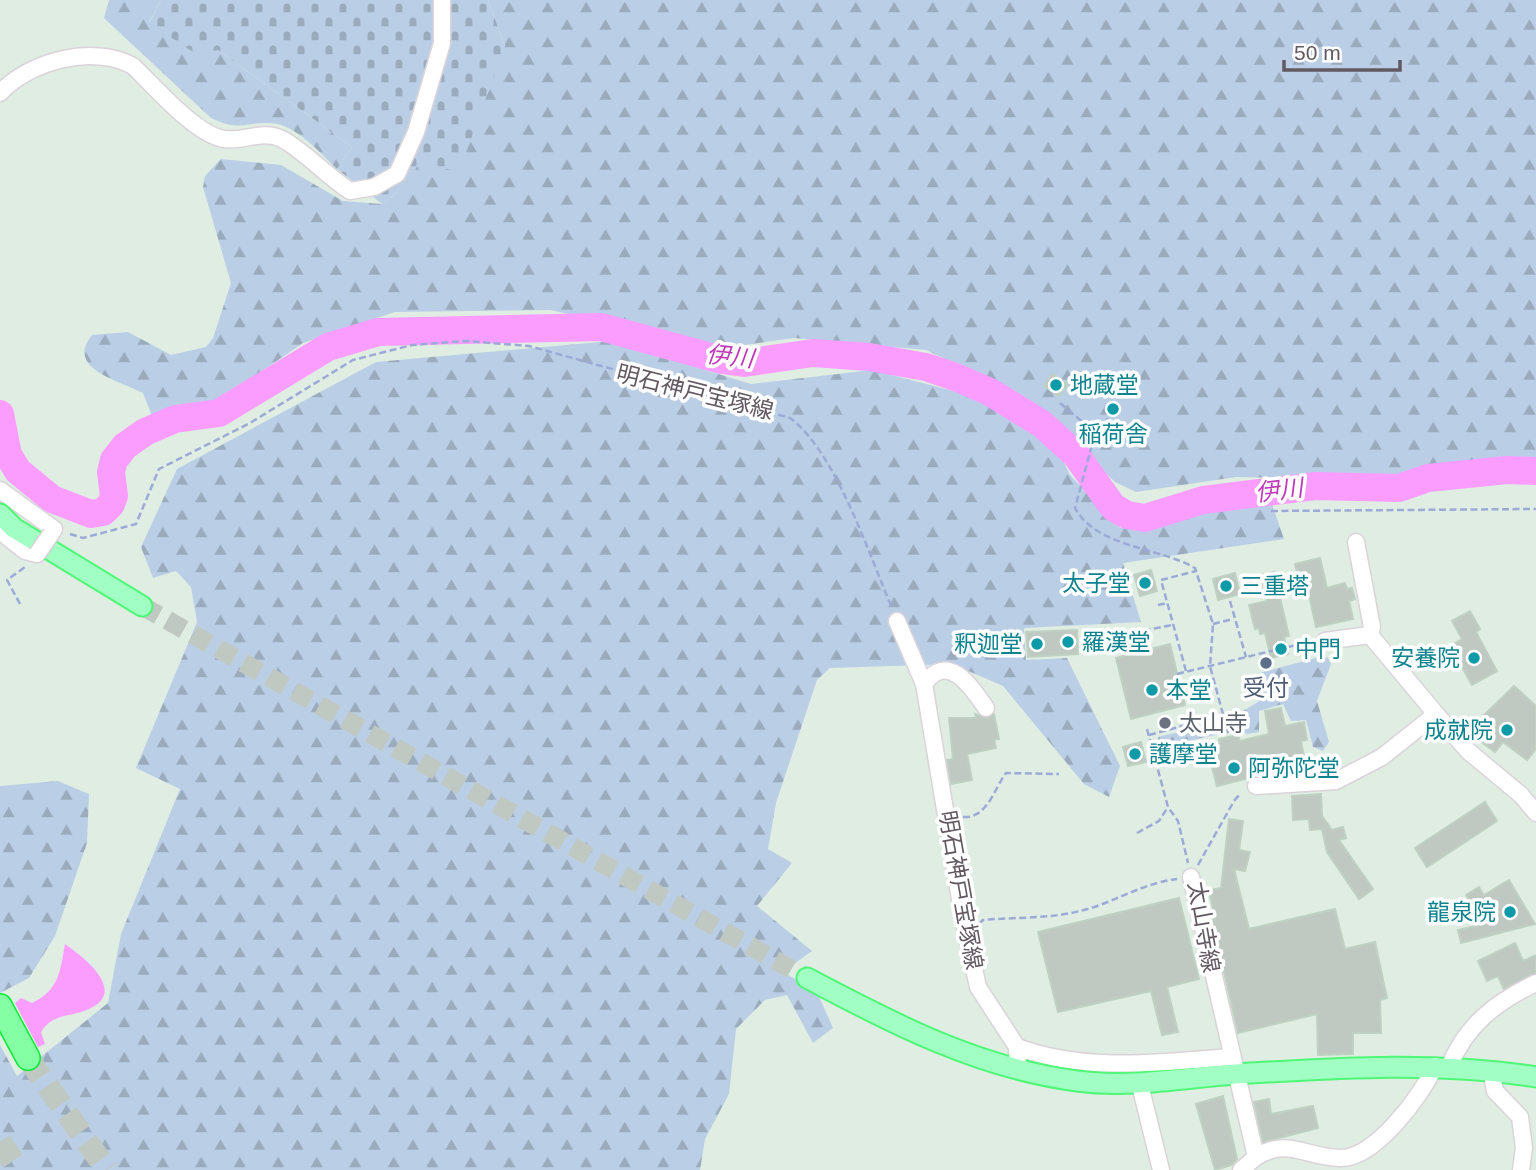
<svg xmlns="http://www.w3.org/2000/svg" width="1536" height="1170" font-family="Helvetica,'Noto Sans JP',sans-serif">
<defs>
<pattern id="forest-firs" width="22" height="20" patternUnits="userSpaceOnUse" patternTransform="scale(1.75)"><rect width="22" height="20" fill="#bacfe6"/><path d="M5 1l3.5 6h-7zM16 11l3.5 6h-7z" fill="#9babbe"/></pattern>
<pattern id="cemetery-stones" width="16" height="16" patternUnits="userSpaceOnUse" patternTransform="scale(1.75)"><rect width="16" height="16" fill="#bacfe6"/><path d="M2 7V4a2 2 0 0 1 4 0v3zM10 15v-3a2 2 0 0 1 4 0v3z" fill="#9babbe"/></pattern>
<pattern id="park-dots" width="8" height="8" patternUnits="userSpaceOnUse" patternTransform="scale(1.75)"><rect width="8" height="8" fill="#bacfe6"/><path d="M2 2h.1M6 6h.1" fill="none" stroke="#9babbe" stroke-width="1.8" stroke-linecap="round"/></pattern>
</defs>
<rect width="100%" height="100%" fill="#e0ede3"/>
<!-- forest -->
<g fill="url(#forest-firs)">
<path d="M109 0H161L149 22 218 50 352 147 337 169C320 153 296 124 270 123 241 122 242 132 211 118L104 18Z"/>
<path d="M488 0H1536V463L1389 480 1236 477 1136 492 1115 482 1025 398 926 350 794 338 724 348 550 310 395 312 303 343 215 403 152 416 143 393C121 381 64 369 92 335L128 332 171 355 206 347 213 338 231 283 203 187 205 176 221 159 281 165 343 201 382 204 396 193 505 46Z"/>
<path d="M611 341 751 384 872 370 969 395 1003 412 1058 450 1070 475 1120 528 1204 504 1271 501 1284 539 1123 563 1141 622 1024 628 1026 660 1067 658 1120 766 1109 797 1084 784 1003 686 952 664 830 668 817 680 776 803 768 849 792 863 757 906 812 951 783 972 817 992 833 1028 813 1043 787 995 765 1000 736 1029 729 1094 705 1139 700 1170H0V1045L17 1076 108 1003 121 934 180 789 136 768 197 622 191 587 176 571 153 578 141 547 177 469 376 362Z"/>
<path d="M1323 656 1328 658 1331 664 1317 701 1329 742 1323 751 1313 747 1306 720 1291 721 1283 704 1259 711V732L1247 734 1242 731 1238 714 1258 702 1256 674Z"/>
<path d="M58 781 89 794 87 843 55 936 29 978 0 993V786Z"/>
</g>
<!-- cemetery -->
<path fill="url(#cemetery-stones)" d="M161 0H488L505 46 459 172 421 162 396 193 382 204 337 169 352 147 218 50 196 54 149 23Z"/>
<!-- park -->
<path fill="url(#park-dots)" d="M1220 722 1223 733 1160 748 1158 737Z"/>
<!-- water -->
<path fill="#fa9dff" d="M65 944C82 956 129 991 89 1009 70 1018 54 1012 41 1032L45 1044 38 1047 15 1003 21 998 32 1003C59 990 60 972 65 944Z"/>
<g fill="none" stroke-linecap="round" stroke-linejoin="round">
<!-- river -->
<path stroke="#fa9dff" stroke-width="28" d="M0 414 8 455 18 471 52 499 91 514 103 512 111 504 114 496 111 472 114 460 125 446 145 432 175 419 219 413 328 347 378 332 601 327 722 360 744 363 813 353 869 357 926 367 958 378 990 392 1042 424 1076 455 1113 507 1127 515 1145 518 1203 500 1315 486 1399 488 1428 478 1507 470 1536 471"/>
</g>
<!-- building -->
<g fill="#bfc9c1" stroke="#bed1c2" stroke-width="2">
<path d="M1052 374 1068 384 1059 396 1044 386Z"/>
<path d="M1320 558 1327 588 1345 583 1347 589 1352 588 1355 599 1349 601 1353 619 1316 627 1308 591 1302 593 1295 564Z"/>
<path d="M1151 570 1157 591 1140 596 1134 575Z"/>
<path d="M1274 572 1289 636 1284 637 1288 654 1271 658 1265 633 1260 634 1259 628 1255 629 1249 605 1267 601 1260 575Z"/>
<path d="M1235 573 1240 594 1218 600 1213 579Z"/>
<path d="M1470 611 1480 629 1476 632 1497 671 1472 685 1450 646 1462 639 1452 621Z"/>
<path d="M1077 630 1078 654 1028 657 1026 632Z"/>
<path d="M1170 644 1185 705 1131 719 1116 658Z"/>
<path d="M1514 686 1536 706V749L1527 760 1503 742 1495 752 1483 743 1491 733 1477 722Z"/>
<path d="M1281 708 1285 726 1304 722 1307 740 1301 741 1307 771 1278 774 1277 771 1217 786 1207 749 1220 746 1219 739 1238 735 1240 741 1269 734 1265 711Z"/>
<path d="M975 714 986 718 994 714 999 739 994 740 996 748 967 754 972 780 951 784 947 760 953 759 949 718H976Z"/>
<path d="M1141 742 1146 762 1128 766 1123 747Z"/>
<path d="M1321 794 1322 816 1332 830 1343 827 1346 838 1339 840 1373 889 1359 899 1327 852 1322 829 1310 830 1309 819 1293 820 1292 796Z"/>
<path d="M1485 802 1497 821 1427 867 1415 848Z"/>
<path d="M1229 819 1243 821 1239 850 1250 852 1245 871 1234 869 1249 929 1335 909 1345 949 1375 942 1387 998 1380 1000 1381 1033H1353V1054L1318 1055 1317 1014 1238 1033 1212 920 1215 919 1209 890 1221 888Z"/>
<path d="M1509 880 1535 924 1461 943 1458 930 1480 925 1478 920 1481 919 1466 895 1479 887 1484 895Z"/>
<path d="M1179 898 1199 979 1167 987 1178 1032 1162 1035 1151 991 1058 1012 1038 932Z"/>
<path d="M1515 943 1523 961 1536 955V973L1504 989 1498 976 1487 981 1478 961Z"/>
<path d="M1223 1096 1237 1159 1232 1165 1215 1170 1196 1104Z"/>
<path d="M1269 1099 1271 1114 1313 1106 1318 1128 1263 1142 1254 1102Z"/>
</g>
<g fill="none" stroke-linecap="round" stroke-linejoin="round">
<!-- major-tunnel -->
<path stroke="#c0c8c2" stroke-width="19" stroke-dasharray="19 10" stroke-linecap="butt" d="M142 606 807 978"/>
<!-- highway-tunnel -->
<g stroke="#c0c8c2" stroke-width="23" stroke-dasharray="23 11" stroke-linecap="butt">
<path d="M28 1058 107 1170"/>
<path d="M0 1142 19 1170"/>
</g>
<defs>
<g id="minor">
<path d="M0 93C29 61 94 44 133 66 154 86 196 135 224 139 244 142 263 129 282 139 303 150 328 177 350 191L374 187 397 174 416 132 442 43V0"/>
<path d="M0 490 54 529 51 534"/>
<path d="M0 531 25 551 37 554"/>
<path d="M1356 542 1372 627 1370 635"/>
<path d="M897 621 924 684 964 923 978 987 1017 1047 1018 1070"/>
<path d="M1325 641 1370 635 1436 714"/>
<path d="M924 684C948 651 971 686 986 708"/>
<path d="M1256 786 1336 781 1382 757 1436 714 1468 751 1521 795 1536 813"/>
<path d="M1191 877 1256 1157 1241 1170"/>
<path d="M1017 1047C1085 1072 1160 1063 1230 1057"/>
<path d="M1449 1067C1466 1025 1496 1002 1536 983"/>
<path d="M1491 1070 1495 1091 1520 1117 1524 1148 1521 1170"/>
<path d="M1140 1085 1161 1170"/>
<path d="M1256 1157C1287 1137 1308 1158 1340 1158 1375 1159 1422 1095 1435 1066"/>
</g>
<g id="major">
<path d="M0 514 14 528 142 606"/>
<path d="M807 978C894 1024 978 1068 1077 1081 1131 1088 1182 1078 1235 1074 1335 1068 1437 1061 1536 1077"/>
</g>
<path id="highway" d="M0 1006 28 1058"/>
</defs>
<!-- minor casing -->
<use href="#minor" stroke="#dad3d9" stroke-width="19"/>
<!-- major casing -->
<use href="#major" stroke="#4ef776" stroke-width="23"/>
<!-- highway casing -->
<use href="#highway" stroke="#00ec30" stroke-width="26"/>
<!-- path -->
<g stroke="#9daad8" stroke-width="2.5" stroke-dasharray="7 3.5" stroke-linecap="butt">
<path d="M1060 403 1097 434"/>
<path d="M1108 418 1092 445 1075 508C1097 548 1159 547 1195 568L1213 624 1210 666 1228 733"/>
<path d="M1271 511 1536 509"/>
<path d="M70 534 83 538 136 524 159 469 250 423 353 360 412 345 466 341 529 346 790 418C836 452 869 555 892 608"/>
<path d="M1230 601 1246 657"/>
<path d="M20 604 7 580 25 567"/>
<path d="M1158 605 1167 603"/>
<path d="M1213 624 1233 619"/>
<path d="M1092 641 1172 625"/>
<path d="M1287 647 1311 643"/>
<path d="M1186 671 1161 580 1196 571"/>
<path d="M1177 674 1275 650"/>
<path d="M1147 729 1168 807 1178 821 1188 863"/>
<path d="M1149 735 1223 715"/>
<path d="M963 817C987 819 994 789 1006 773L1059 774"/>
<path d="M1137 833 1159 821 1168 807"/>
<path d="M1198 865 1234 801 1241 793"/>
<path d="M979 924 983 920C1015 917 1048 919 1080 911 1114 903 1142 883 1177 879"/>
</g>
<!-- minor -->
<use href="#minor" stroke="#fff" stroke-width="16"/>
<!-- major -->
<use href="#major" stroke="#a2ffc3" stroke-width="19"/>
<!-- highway -->
<use href="#highway" stroke="#84ffa4" stroke-width="23"/>
<defs>
<path id="minor-bridge" d="M37 554 51 534"/>
</defs>
<!-- minor-bridge casing -->
<use href="#minor-bridge" stroke="#dad3d9" stroke-width="19" stroke-linecap="butt"/>
<!-- minor-bridge -->
<use href="#minor-bridge" stroke="#fff" stroke-width="16"/>
</g>
<!-- markers -->
<g fill="#0f9aa8" stroke="#fff" stroke-width="2.5">
<circle cx="1056" cy="385" r="7"/>
<circle cx="1113" cy="409" r="7"/>
<circle cx="1145" cy="583" r="7"/>
<circle cx="1226" cy="586" r="7"/>
<circle cx="1068" cy="642" r="7"/>
<circle cx="1037" cy="644" r="7"/>
<circle cx="1281" cy="649" r="7"/>
<circle cx="1474" cy="658" r="7"/>
<circle cx="1152" cy="690" r="7"/>
<circle cx="1507" cy="730" r="7"/>
<circle cx="1135" cy="754" r="7"/>
<circle cx="1234" cy="768" r="7"/>
<circle cx="1510" cy="912" r="7"/>
</g>
<circle fill="#5c6f8a" stroke="#fff" stroke-width="2.5" cx="1266" cy="663" r="7"/>
<circle fill="#6b7280" stroke="#fff" stroke-width="2.5" cx="1165" cy="723" r="7"/>
<g text-anchor="middle" dominant-baseline="central" stroke-width="7" stroke-linejoin="round" paint-order="stroke">
<!-- culture labels -->
<g font-size="23" fill="#0d838f" stroke="#fff" text-anchor="start">
<text x="1070" y="385">地蔵堂</text>
<text x="1113" y="434" text-anchor="middle">稲荷舎</text>
<text x="1131" y="583" text-anchor="end">太子堂</text>
<text x="1240" y="586">三重塔</text>
<text x="1082" y="642">羅漢堂</text>
<text x="1023" y="644" text-anchor="end">釈迦堂</text>
<text x="1295" y="649">中門</text>
<text x="1460" y="658" text-anchor="end">安養院</text>
<text x="1166" y="690">本堂</text>
<text x="1493" y="730" text-anchor="end">成就院</text>
<text x="1149" y="754">護摩堂</text>
<text x="1248" y="768">阿弥陀堂</text>
<text x="1496" y="912" text-anchor="end">龍泉院</text>
</g>
<!-- street labels -->
<g font-size="23" fill="#625961" stroke="#fff">
<text transform="translate(695 392) rotate(14)">明石神戸宝塚線</text>
<text transform="translate(961 890) rotate(80)">明石神戸宝塚線</text>
<text transform="translate(1204 927) rotate(80)">太山寺線</text>
</g>
<!-- service labels -->
<g font-size="23" fill="#4e5e75" stroke="#fff">
<text x="1266" y="688">受付</text>
</g>
<!-- worship labels -->
<g font-size="23" fill="#5b616d" stroke="#fff" text-anchor="start">
<text x="1179" y="723">太山寺</text>
</g>
<!-- water labels -->
<g font-size="24" font-style="italic" fill="#be39ba" stroke="#fff">
<text transform="translate(730 356) rotate(6)">伊川</text>
<text transform="translate(1279 490) rotate(-7)">伊川</text>
</g>
</g>
<!-- scale -->
<path d="M1284 60v10h116v-10" fill="none" stroke="#625961" stroke-width="3.5"/>
<text x="1294" y="60" font-size="21" fill="#625961" stroke="#ffffff" stroke-width="5" paint-order="stroke">50 m</text>
</svg>
